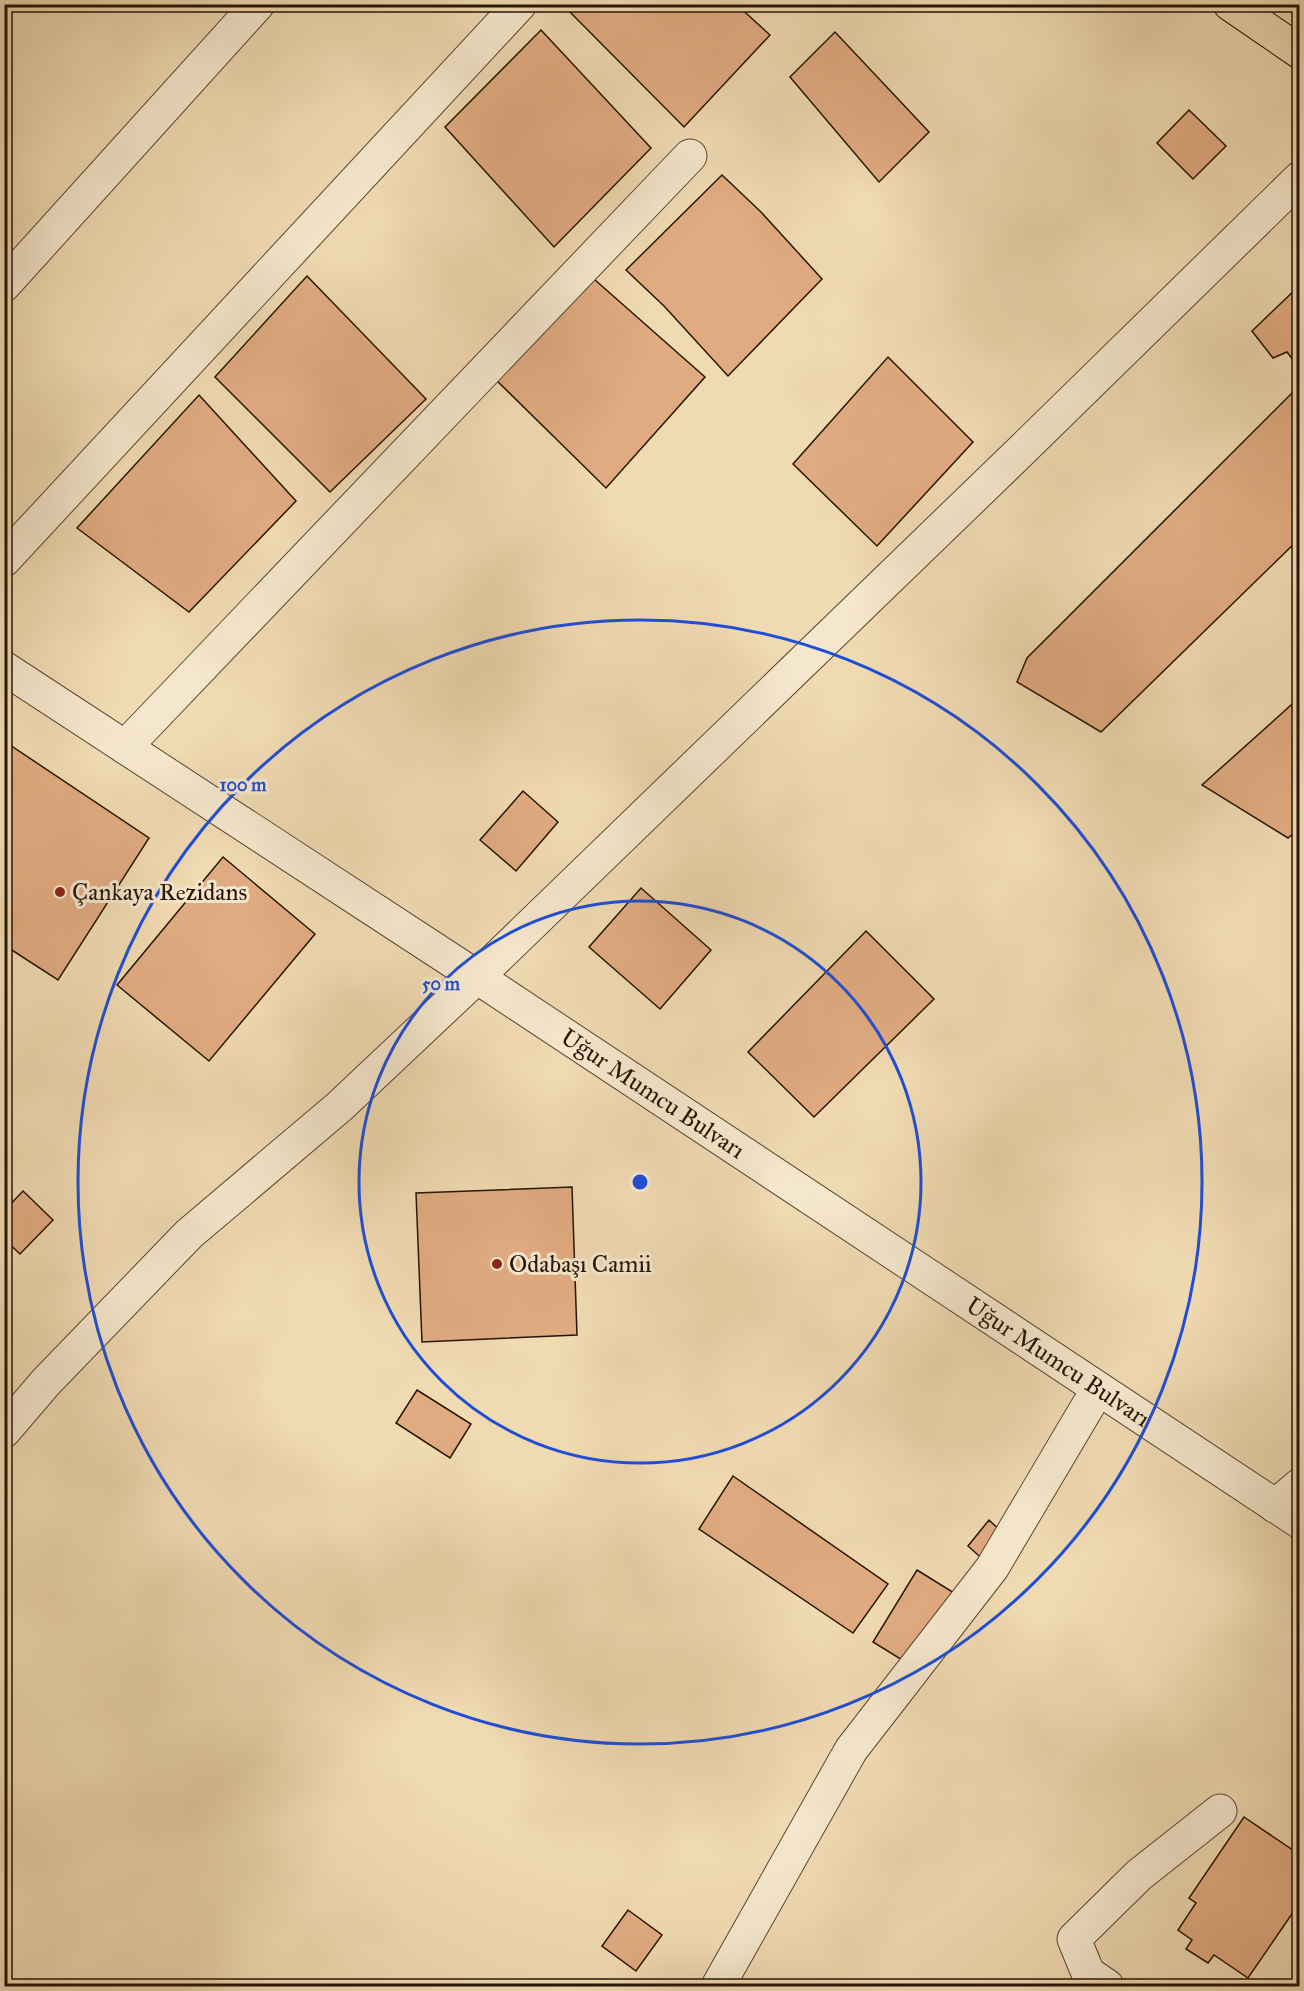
<svg xmlns="http://www.w3.org/2000/svg" width="1304" height="1991" font-family="'IM FELL Great Primer',serif">
<rect width="100%" height="100%" fill="#f0dab2"/>
<filter id="stains"><feTurbulence type="fractalNoise" baseFrequency=".00333" numOctaves="4"/><feColorMatrix values="0 0 0 0 .2 0 0 0 0 .09 0 0 0 0 .02 0 0 0 .5 -.17"/></filter>
<radialGradient id="worn" r=".72"><stop offset=".6" stop-color="#630" stop-opacity="0"/><stop offset="1" stop-color="#630" stop-opacity=".3"/></radialGradient>
<!-- building -->
<g fill="#e1ab81" stroke="#261507" stroke-width="1.5">
<path d="M4 4H15L4 21Z"/>
<path d="M562 4H736L770 35 684 127Z"/>
<path d="M541 30 651 148 554 247 445 127Z"/>
<path d="M835 32 929 132 879 182 790 77Z"/>
<path d="M1189 110 1226 146 1193 179 1157 143Z"/>
<path d="M722 175 761 212 822 279 728 376 664 306 626 270Z"/>
<path d="M586 272 705 377 606 488 489 373Z"/>
<path d="M307 276 426 399 330 492 215 377Z"/>
<path d="M1300 285V369L1287 352 1273 358 1252 331Z"/>
<path d="M888 357 973 442 877 546 793 464Z"/>
<path d="M1300 385V538L1101 732 1017 682 1027 658Z"/>
<path d="M199 395 296 501 189 612 77 528Z"/>
<path d="M1300 697V828L1288 838 1202 785Z"/>
<path d="M4 741 149 838 58 980 4 945Z"/>
<path d="M523 791 558 822 516 871 480 840Z"/>
<path d="M223 857 315 934 209 1061 117 985Z"/>
<path d="M641 888 711 950 660 1009 589 947Z"/>
<path d="M866 931 934 999 814 1117 748 1052Z"/>
<path d="M572 1187 577 1335 422 1342 416 1193Z"/>
<path d="M23 1191 53 1220 20 1254 4 1239V1211Z"/>
<path d="M417 1390 471 1424 450 1458 396 1423Z"/>
<path d="M733 1476 888 1584 853 1633 699 1529Z"/>
<path d="M989 1520 1007 1537 987 1563 968 1546Z"/>
<path d="M917 1570 959 1596 915 1668 873 1642Z"/>
<path d="M1244 1817 1300 1855V1907L1298 1909 1296 1908 1248 1978 1214 1955 1208 1963 1186 1949 1192 1940 1178 1930 1196 1903 1189 1898Z"/>
<path d="M628 1910 662 1935 636 1971 602 1946Z"/>
</g>
<g fill="none" stroke-linecap="round" stroke-linejoin="round">
<defs>
<g id="minor">
<path d="M4 285 258 4"/>
<path d="M4 560 520 4"/>
<path id="s1" d="M4 668 477 977 1300 1522"/>
<path d="M125 747 690 156"/>
<path d="M4 1431 46 1382 189 1234 339 1107 477 977 1022 450 1300 178"/>
<path d="M1275 1506 1300 1485"/>
<path d="M718 1986 851 1750 992 1568 1098 1389"/>
<path d="M1107 1986 1088 1973 1074 1939 1139 1875 1220 1811"/>
</g>
<path id="highway" d="M1230 4 1300 52"/>
</defs>
<!-- minor casing -->
<use href="#minor" stroke="#584632" stroke-width="35"/>
<!-- highway casing -->
<use href="#highway" stroke="#261507" stroke-width="35"/>
<!-- minor -->
<use href="#minor" stroke="#f5e7cd" stroke-width="33"/>
<!-- highway -->
<use href="#highway" stroke="#f0dab2" stroke-width="33"/>
</g>
<!-- distance rings -->
<g fill="none" stroke="#1d4ed8" stroke-width="3">
<circle cx="640" cy="1182" r="281"/>
<circle cx="640" cy="1182" r="562"/>
</g>
<!-- markers -->
<g fill="#8f2418" stroke="#f5e7cd" stroke-width="2">
<circle cx="60" cy="892" r="6"/>
<circle cx="497" cy="1264" r="6"/>
</g>
<g text-anchor="middle" dominant-baseline="central" stroke-width="6" stroke-linejoin="round" paint-order="stroke">
<!-- poi labels -->
<g font-size="24" fill="#261507" stroke="#f5e7cd" text-anchor="start">
<text x="72" y="892">Çankaya Rezidans</text>
<text x="509" y="1264">Odabaşı Camii</text>
</g>
<!-- street labels -->
<g font-size="24" fill="#261507" stroke="#f5e7cd">
<text stroke="none"><textPath href="#s1" startOffset="776">Uğur Mumcu Bulvarı</textPath></text>
<text stroke="none"><textPath href="#s1" startOffset="1262">Uğur Mumcu Bulvarı</textPath></text>
</g>
</g>
<circle cx="640" cy="1182" r="9" fill="#1d4ed8" stroke="#f5e7cd" stroke-width="3"/>
<g font-size="18" text-anchor="middle" font-weight="bold" fill="#1d4ed8" stroke="#f5e7cd" stroke-width="6" stroke-linejoin="round" paint-order="stroke">
<text x="243" y="791">100 m</text>
<text x="441" y="990">50 m</text>
</g>
<!-- margin -->
<rect width="1304" height="1991" fill="none" stroke="#f0dab2" stroke-width="24"/>
<rect x="6" y="6" width="1292" height="1979" fill="none" stroke="#261507" stroke-width="3"/>
<rect x="12" y="12" width="1280" height="1967" fill="none" stroke="#261507" stroke-width="1.5"/>
<rect width="100%" height="100%" filter="url(#stains)"/>
<rect width="100%" height="100%" fill="url(#worn)"/>
</svg>
